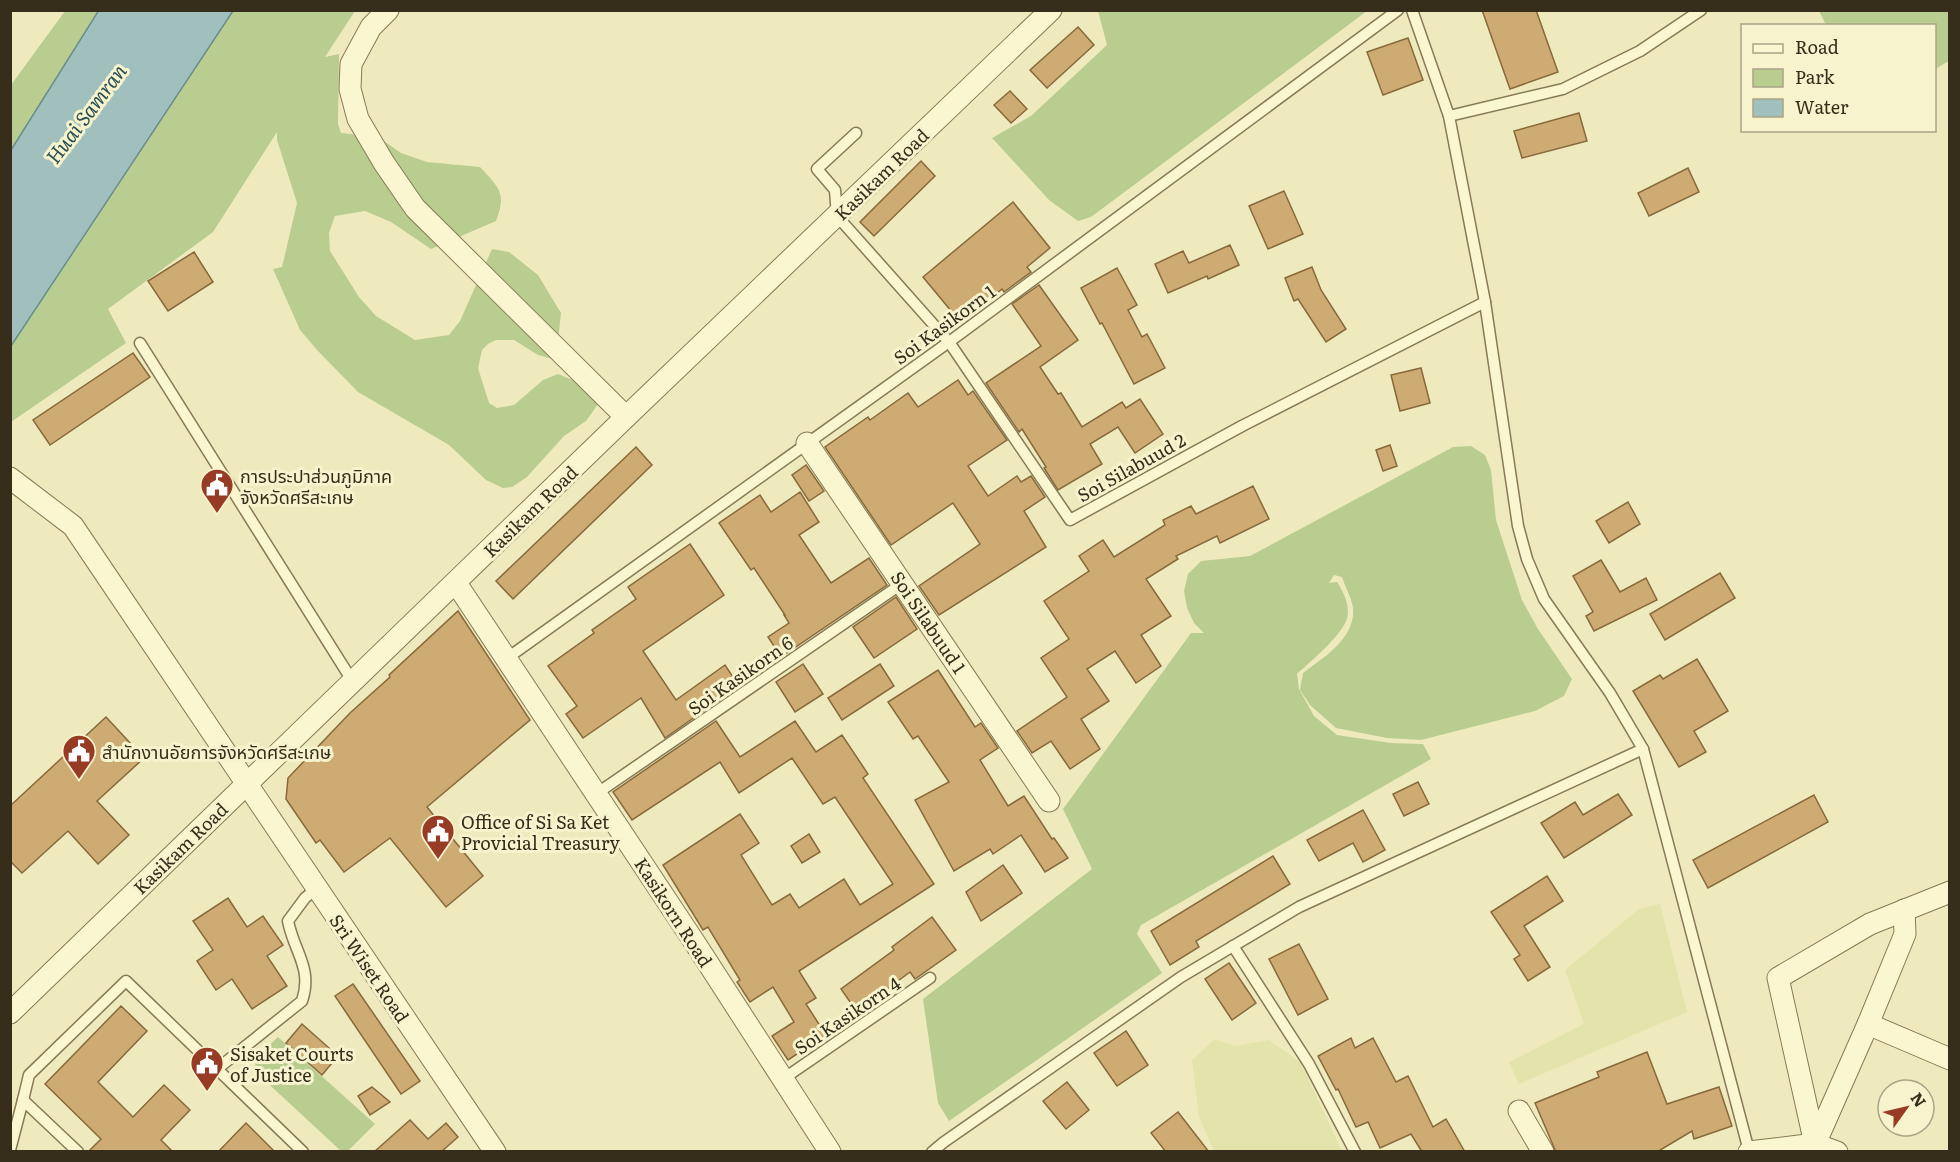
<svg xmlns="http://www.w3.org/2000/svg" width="1960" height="1162" font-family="Literata,'Noto Sans Thai',serif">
<rect width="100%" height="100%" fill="#efeabd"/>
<!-- farmland -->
<g fill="#e2e4ab">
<path d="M1660 904 1687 1012 1519 1084 1509 1062 1584 1024 1565 970 1639 909Z"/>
<path d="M1215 1039 1235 1046 1269 1040 1300 1062 1342 1151H1214L1199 1117 1192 1060Z"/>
</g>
<!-- green -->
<g fill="#bacd91">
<path d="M233 10 355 11 325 57 339 54 338 124 341 133 378 137 401 153 427 162 480 167C499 188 507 192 496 221L431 249 391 222 365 211 335 216 329 233 330 251 359 297 376 316 415 340 449 335 460 321 492 249 509 252 538 275 561 313 556 360 538 355 514 340H496L488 344 482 350 478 368 489 403 497 408 514 405 543 380 558 374 589 387 601 400 586 421 564 436 527 477 512 487 503 488 486 480 449 445 358 392 318 351 300 330 273 269 282 267 297 203 277 140V132L213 232 108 309 126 343 11 422V346Z"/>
<path d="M65 11H99L11 150V85Z"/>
<path d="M1098 11V10L1367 11 1091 217 1078 221 1049 200 992 138 1031 116 1107 45Z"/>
<path d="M1819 11H1949V61L1935 69 1934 26 1826 25Z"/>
<path d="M1471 446 1485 455 1491 470 1496 520 1522 600 1538 629 1572 679 1564 696 1535 711 1421 740 1387 738 1336 728 1310 705 1300 690 1303 673C1323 658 1356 638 1353 608 1352 599 1345 587 1342 577L1334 575 1329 583 1337 582C1343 591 1348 601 1348 613 1348 631 1311 661 1297 674L1299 689 1314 716 1337 735 1391 743 1423 744 1431 759 1141 925 1137 934 1162 973 949 1121 938 1103 923 999 1092 869 1063 809 1191 633H1204L1194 623 1187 608 1184 591 1188 574 1201 561 1250 556 1453 447Z"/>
<path d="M278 1037 375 1124 348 1151H341L260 1076 255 1067 256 1058Z"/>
</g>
<!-- water -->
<path fill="#a1c0bd" stroke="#688e8c" stroke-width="1.5" d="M99 10 233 11 11 346V150Z"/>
<!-- building -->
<g fill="#ceab72" stroke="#87693b" stroke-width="1.5">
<path d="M1482 10H1536L1558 72 1510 89Z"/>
<path d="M1078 27 1094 45 1047 88 1030 70Z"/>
<path d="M1408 38 1423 80 1383 95 1367 52Z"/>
<path d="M1010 91 1027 109 1011 123 994 105Z"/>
<path d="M1579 113 1587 141 1522 158 1514 131Z"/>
<path d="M921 161 935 176 874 236 860 222Z"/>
<path d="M1688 168 1699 192 1649 216 1638 193Z"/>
<path d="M1284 191 1303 234 1268 249 1249 206Z"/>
<path d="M1013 202 1050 248 1027 267 1031 272 1004 292 1002 289 961 323 923 277Z"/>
<path d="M1230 245 1239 265 1208 279 1207 276 1168 293 1155 264 1183 251 1189 263Z"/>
<path d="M194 252 213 282 168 311 148 281Z"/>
<path d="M1312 267 1321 290 1346 329 1326 342 1298 299 1294 301 1285 278Z"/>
<path d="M1117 268 1137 305 1128 310 1142 337 1147 334 1165 368 1134 384 1102 323 1100 324 1081 288Z"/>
<path d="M1039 285 1078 340 1040 367 1058 394 1061 393 1082 427 1122 402 1126 408 1140 399 1163 434 1135 453 1118 427 1090 444 1102 464 1058 490 1044 468 1046 467 1022 429 1019 432 986 383 1041 346 1012 304Z"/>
<path d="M133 353 150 377 50 445 33 420Z"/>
<path d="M1421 368 1430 403 1400 411 1391 375Z"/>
<path d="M958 380 968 395 973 391 1007 440 968 466 988 496 1017 476 1021 482 1031 476 1045 497 1024 511 1046 547 939 615 919 586 980 544 953 503 891 545 825 447 868 417 870 420 908 393 918 407Z"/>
<path d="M1390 445 1397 466 1383 471 1376 450Z"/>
<path d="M636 447 652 465 513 599 496 581Z"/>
<path d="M806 465 824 491 809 501 792 475Z"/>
<path d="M1253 486 1269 519 1220 543 1217 536 1176 556 1178 559 1146 579 1171 616 1141 635 1161 666 1136 683 1115 651 1087 669 1109 701 1081 719 1100 749 1070 769 1051 741 1032 753 1017 731 1067 697 1041 658 1069 639 1044 601 1089 571 1079 556 1103 540 1114 557 1165 525 1163 520 1191 506 1196 514Z"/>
<path d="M800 492 819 522 799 535 831 583 869 558 887 585 781 657 768 637 789 623 784 615H785L754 568 751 570 719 523 760 495 771 512Z"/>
<path d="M1628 502 1640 524 1609 543 1596 521Z"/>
<path d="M690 544 724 595 643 651 676 700 725 665 739 686 665 738 641 698 583 738 566 714 577 706 548 666 594 633 592 630 636 599 628 587Z"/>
<path d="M1601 560 1620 592 1646 578 1657 600 1594 631 1586 616 1593 612 1573 576Z"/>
<path d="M1720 573 1735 598 1665 640 1650 614Z"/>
<path d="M896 597 917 629 874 658 853 627Z"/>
<path d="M458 611 530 720 427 807 483 876 446 907 390 838 344 872 320 840 316 843 286 799 288 778 350 713 390 677 389 675Z"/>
<path d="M1697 659 1728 711 1694 731 1706 752 1679 767 1633 691 1660 675 1663 679Z"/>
<path d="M803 664 823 694 795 712 776 682Z"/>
<path d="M880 664 894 686 842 720 828 698Z"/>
<path d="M938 670 975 727 981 723 998 748 980 760 1008 806 1024 796 1052 839 1054 838 1068 858 1045 872 1021 835 993 854 990 849 954 871 915 800 949 782 918 736 913 739 888 702Z"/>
<path d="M106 717 144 758 97 801 129 835 98 864 68 831 22 873 10 861V806Z"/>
<path d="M716 721 740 757 795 721 816 752 842 735 868 774 863 778 934 884 799 971 816 998 806 1004 826 1035 788 1060 772 1036 794 1022 773 987 750 1002 737 982 740 980 708 927 703 930 663 865 740 814 759 843 741 855 772 905 790 894 799 908 844 879 860 905 893 884 835 797 823 804 792 758 739 793 720 762 632 820 613 792Z"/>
<path d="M1418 782 1429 804 1404 816 1393 794Z"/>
<path d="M1618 794 1632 815 1564 858 1541 823 1575 802 1583 815Z"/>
<path d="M1814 795 1828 822 1708 888 1693 860Z"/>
<path d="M1363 810 1385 850 1363 862 1353 843 1319 861 1307 840Z"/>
<path d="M809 834 820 852 802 863 791 846Z"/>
<path d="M1273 856 1290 884 1196 941 1199 947 1170 965 1151 931Z"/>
<path d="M1003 865 1022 893 981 921 966 892Z"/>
<path d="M1547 876 1563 901 1524 926 1550 967 1528 981 1514 959 1520 955 1491 912Z"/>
<path d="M228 898 247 927 263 916 283 945 267 956 287 986 252 1009 232 979 216 990 197 961 213 950 193 921Z"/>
<path d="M932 917 956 950 915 979 910 972 857 1012 841 989 894 950 892 947Z"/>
<path d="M1299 944 1328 999 1298 1015 1269 959Z"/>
<path d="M1229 963 1256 1003 1232 1020 1205 979Z"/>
<path d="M353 984 420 1081 401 1094 335 996Z"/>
<path d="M121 1006 147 1031 98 1082 133 1117 164 1085 190 1110 161 1140 173 1152H88L101 1139 45 1084Z"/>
<path d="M302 1024 338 1056 322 1075 286 1043Z"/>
<path d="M1126 1031 1148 1065 1117 1086 1094 1053Z"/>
<path d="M1351 1038 1355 1048 1373 1038 1396 1082 1408 1076 1433 1127 1446 1119 1465 1152H1422L1411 1134 1380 1148 1368 1122 1356 1127 1338 1089 1336 1090 1318 1056Z"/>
<path d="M1647 1052 1667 1104 1719 1087 1732 1126 1694 1139 1692 1131 1657 1152H1556L1535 1103 1599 1077 1597 1072Z"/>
<path d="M1067 1082 1089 1110 1066 1129 1043 1101Z"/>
<path d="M372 1087 390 1102 370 1115 358 1096Z"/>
<path d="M1178 1112 1209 1152H1166L1151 1133Z"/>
<path d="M410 1120 428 1139 446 1123 458 1137 441 1152H374Z"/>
<path d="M246 1123 275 1152H218Z"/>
</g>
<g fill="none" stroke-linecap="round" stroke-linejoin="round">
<defs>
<g id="lane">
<path d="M1412 10 1449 116 1485 302 1518 526 1527 559 1544 599 1610 693 1643 749 1749 1151"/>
<path d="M1449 116 1563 89 1640 51 1701 10"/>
<path d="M856 133 817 169 835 190 837 216 949 342 1070 520 1242 426 1485 302"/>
<path d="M140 343 353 682"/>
<path d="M506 659 949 342 1398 10"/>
<path d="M596 794 903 583"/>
<path d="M1233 946 1309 1064 1355 1152"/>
<path d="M217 1069 302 1001C313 968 294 952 288 921L305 898 317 888"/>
<path d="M783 1079 930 978"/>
<path d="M23 1100 29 1075 126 981 303 1152"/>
<path d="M10 1150 23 1100 78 1152"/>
<path d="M932 1152 944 1142 1181 977 1299 907 1643 749"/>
</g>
<g id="street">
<path d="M388 10 371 27 351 64 350 89 358 119 384 163 415 208 626 417"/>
<path d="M807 443 1049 801"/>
<path d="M10 478 73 526 495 1152"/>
<path d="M456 583 695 943 830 1152"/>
<path d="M10 1013 626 417 1051 10"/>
<path d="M1868 1024 1950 1059"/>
<path d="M1519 1111 1543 1152"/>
<path d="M1815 1144 1778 978 1870 924 1950 892"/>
<path d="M1815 1144 1868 1024 1905 934 1904 910"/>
<path d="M1749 1152 1815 1144 1837 1152"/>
</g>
</defs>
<!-- lane casing -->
<use href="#lane" stroke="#877a56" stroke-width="13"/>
<!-- street casing -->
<use href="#street" stroke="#877a56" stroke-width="23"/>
<!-- lane -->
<use href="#lane" stroke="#faf6d0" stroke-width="10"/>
<!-- street -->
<use href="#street" stroke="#faf6d0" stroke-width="21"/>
</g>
<!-- icons -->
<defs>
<symbol id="civic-pin" viewBox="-11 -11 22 30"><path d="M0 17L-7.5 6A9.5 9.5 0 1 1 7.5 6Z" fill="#983b24" stroke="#f6f3cd"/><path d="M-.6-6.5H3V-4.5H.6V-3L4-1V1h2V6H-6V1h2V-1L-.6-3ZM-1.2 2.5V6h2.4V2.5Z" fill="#fff"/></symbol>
</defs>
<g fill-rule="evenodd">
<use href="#civic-pin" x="198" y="466" width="38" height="52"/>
<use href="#civic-pin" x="60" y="732" width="38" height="52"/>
<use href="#civic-pin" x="419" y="812" width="38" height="52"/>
<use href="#civic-pin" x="188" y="1044" width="38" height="52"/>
</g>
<g text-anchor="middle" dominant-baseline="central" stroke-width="6" stroke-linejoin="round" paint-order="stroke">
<!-- street labels -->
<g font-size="18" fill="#362e1b" stroke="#f6f3cd">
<text transform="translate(881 174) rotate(-44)">Kasikam Road</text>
<text transform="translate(944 324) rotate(-36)">Soi Kasikorn 1</text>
<text transform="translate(1131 467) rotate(-29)">Soi Silabuud 2</text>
<text transform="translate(530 511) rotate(-44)">Kasikam Road</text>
<text transform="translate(929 622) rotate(56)">Soi Silabuud 1</text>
<text transform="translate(740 675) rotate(-35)">Soi Kasikorn 6</text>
<text transform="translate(180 848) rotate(-44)">Kasikam Road</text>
<text transform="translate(674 912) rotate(57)">Kasikorn Road</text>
<text transform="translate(370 968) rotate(56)">Sri Wiset Road</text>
<text transform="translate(847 1015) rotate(-34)">Soi Kasikorn 4</text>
</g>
<!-- poi labels -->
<g font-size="18" fill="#362e1b" stroke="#f6f3cd" text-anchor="start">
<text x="240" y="475">การประปาส่วนภูมิภาค<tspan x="240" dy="21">จังหวัดศรีสะเกษ</tspan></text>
<text x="102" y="751">สำนักงานอัยการจังหวัดศรีสะเกษ</text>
<text x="461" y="821">Office of Si Sa Ket<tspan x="461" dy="21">Provicial Treasury</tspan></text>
<text x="230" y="1053">Sisaket Courts<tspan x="230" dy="21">of Justice</tspan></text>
</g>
<!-- water labels -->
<g font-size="20" font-style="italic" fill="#2a5056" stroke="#f6f3cd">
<text transform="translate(85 113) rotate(-53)">Huai Samran</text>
</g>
</g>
<!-- border -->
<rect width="1960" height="1162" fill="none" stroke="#362e1b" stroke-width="24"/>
<!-- legend -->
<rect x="1741" y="24" width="195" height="108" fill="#f6f3cd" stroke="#a9a486" stroke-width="1.5"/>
<rect x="1753" y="44" width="30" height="9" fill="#faf6d0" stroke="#a9a486" stroke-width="1.5"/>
<text x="1795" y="54" font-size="18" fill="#362e1b">Road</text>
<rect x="1753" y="69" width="30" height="18" fill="#bacd91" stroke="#a9a486" stroke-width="1.5"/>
<text x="1795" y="84" font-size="18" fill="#362e1b">Park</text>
<rect x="1753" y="99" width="30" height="18" fill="#a1c0bd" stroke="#a9a486" stroke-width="1.5"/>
<text x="1795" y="114" font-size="18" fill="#362e1b">Water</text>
<!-- north arrow -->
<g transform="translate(1906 1108) rotate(56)"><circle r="28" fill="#f6f3cd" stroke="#a9a486" stroke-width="1.5"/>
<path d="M0-4.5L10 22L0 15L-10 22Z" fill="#983b24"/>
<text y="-9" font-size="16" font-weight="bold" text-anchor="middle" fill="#362e1b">N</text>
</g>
</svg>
